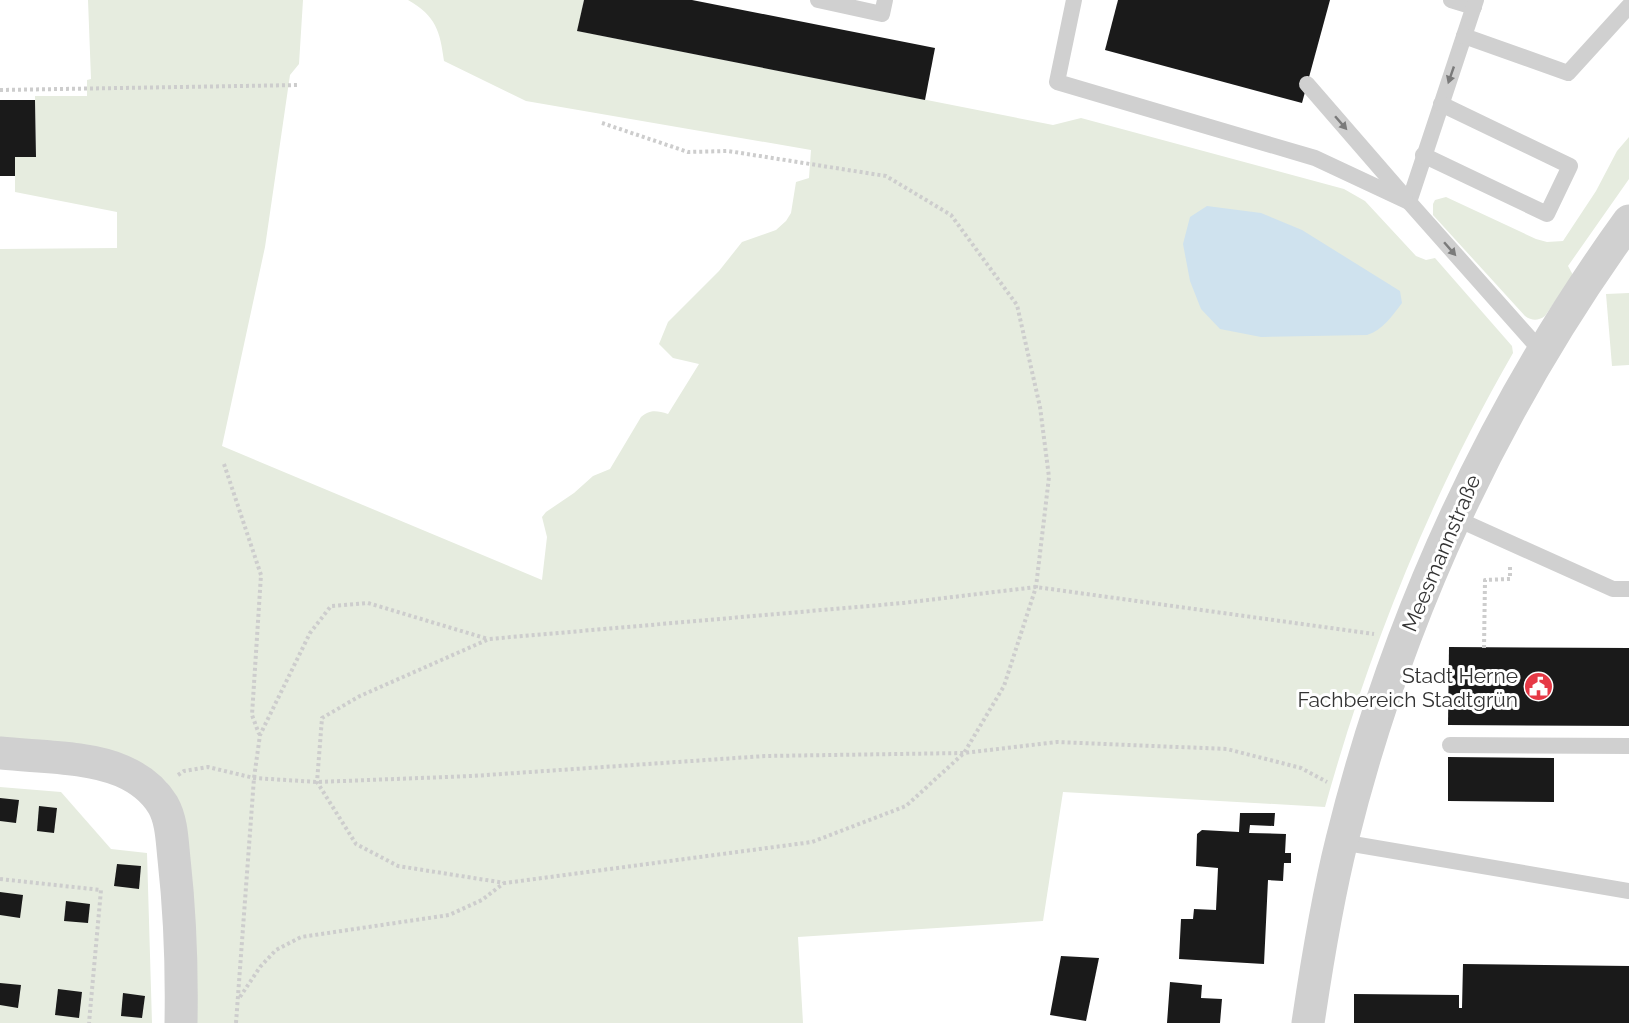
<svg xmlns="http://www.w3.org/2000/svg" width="1629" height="1023" font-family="Raleway,sans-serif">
<rect width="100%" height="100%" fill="#fff"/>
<!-- green -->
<g fill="#e6ecdf">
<path d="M88 0H303L299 64 290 75 265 247 222 446 542 580 547 537 542 517 546 512 574 493 593 476 610 469 641 417C651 409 657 411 668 414L699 364 673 358 659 344 668 322 719 271 742 242 776 230 786 221 791 213 796 182 809 178 811 150 526 101 444 61C440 31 436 16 408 0H584L578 31 1053 125 1081 118 1344 189 1365 201 1416 256 1426 260 1435 258 1512 346 1513 353C1431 495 1369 649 1325 807L1063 792 1043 921 798 937 803 1023H188L172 792 166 782 156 774 0 744V249L117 248V212L15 192V157L36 156 35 96H87V80L91 79Z"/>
<path d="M1629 137V179L1568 266 1573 275 1545 316C1538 321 1532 321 1525 316L1433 215V204L1435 200 1446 197 1536 239 1547 242 1563 241 1596 191 1617 151Z"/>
<path d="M1629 293V365L1612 366 1606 294Z"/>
<path d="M0 787 61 792 111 849 147 853 152 1023H0Z"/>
</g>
<!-- water -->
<path fill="#cfe2ee" d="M1207 206 1261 213 1302 230 1400 291 1402 303C1392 316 1383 330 1367 335L1261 337 1220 329 1201 309 1190 281 1183 244 1190 217Z"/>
<!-- building -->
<g fill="#1a1a1a">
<path d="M584 0H692L935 48 925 100 577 31Z"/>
<path d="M1118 0H1330L1302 103 1105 50Z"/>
<path d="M0 100H35L36 157H15V176H0Z"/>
<path d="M1449 647 1629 648V726L1448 725Z"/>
<path d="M1448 757 1554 758V802L1448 801Z"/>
<path d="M0 798 19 800 16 823 0 821Z"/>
<path d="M39 806 57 808 54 833 37 831Z"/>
<path d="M1240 813H1275L1274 826 1250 825 1249 833 1286 834 1285 853H1291V863H1284L1283 881 1268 880 1264 964 1179 959 1181 919H1193L1194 909 1216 910 1218 868 1196 866 1197 834 1202 830 1239 832Z"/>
<path d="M117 864 141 866 139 889 114 886Z"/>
<path d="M0 892 23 895 20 918 0 915Z"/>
<path d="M66 901 90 904 88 923 64 921Z"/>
<path d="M1061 956 1099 958 1086 1021 1050 1015Z"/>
<path d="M1463 964 1629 966V1023H1354V994L1459 995V1008H1462Z"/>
<path d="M1170 982 1202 985 1201 998 1222 999 1220 1023H1167Z"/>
<path d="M0 983 21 985 18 1008 0 1005Z"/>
<path d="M58 989 82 992 79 1018 55 1015Z"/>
<path d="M123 993 145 996 142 1018 121 1016Z"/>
</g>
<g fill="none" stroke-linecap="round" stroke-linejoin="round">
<!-- path -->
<g stroke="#cdcdcd" stroke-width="4" stroke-dasharray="3 3" stroke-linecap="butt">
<path d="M0 90 299 85"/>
<path d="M602 123 688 152 728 151 886 176 951 215 1017 305 1040 407 1049 477 1036 587 1004 686 964 753 906 806 812 842 505 883 398 866 356 844 317 782 322 718 360 696 489 639 903 603 1036 587 1374 634"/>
<path d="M224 464 261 575 252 715 259 734"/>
<path d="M1484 648 1485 580 1510 579V565"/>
<path d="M178 775 184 771 208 767 254 778 317 782 472 776 765 756 964 753 1057 742 1227 749 1301 768 1327 782"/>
<path d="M0 879 101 890 89 1023"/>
<path d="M240 997 260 967 276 950 301 937 449 915 482 900 504 883"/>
<path d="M236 1023 254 778 260 735 310 633 331 606 368 603 488 639"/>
</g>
<!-- service -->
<g stroke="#d0d0d0" stroke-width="16">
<path d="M818 0 882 14 885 0"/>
<path d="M1074 0 1057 82 1315 158 1409 202"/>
<path d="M1451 0 1474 7"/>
<path d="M1476 0 1409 202 1542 352"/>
<path d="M1464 36 1568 73 1629 6"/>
<path d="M1307 84 1405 197"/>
<path d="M1423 155 1547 214 1570 166 1441 104"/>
<path d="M1455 518 1613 589H1629"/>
<path d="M1450 745 1629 746"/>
<path d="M1341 842 1629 891"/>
</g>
<!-- minor -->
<g stroke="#d0d0d0" stroke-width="33">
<path d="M0 753C37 757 88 756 122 771 138 778 154 790 163 805 172 821 172 841 174 859 180 913 182 968 181 1023"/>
<path d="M1308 1023C1317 962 1327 900 1342 840 1397 617 1495 406 1629 221"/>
</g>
</g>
<!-- one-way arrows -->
<defs><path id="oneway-solid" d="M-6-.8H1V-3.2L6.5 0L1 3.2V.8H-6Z" transform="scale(1.5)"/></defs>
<g fill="#7a7a7a">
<use href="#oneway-solid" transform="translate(1451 75) rotate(109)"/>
<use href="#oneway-solid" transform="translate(1341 123) rotate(49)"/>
<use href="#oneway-solid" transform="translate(1450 249) rotate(49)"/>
</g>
<!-- icons -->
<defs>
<symbol id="civic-disc" viewBox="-11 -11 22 22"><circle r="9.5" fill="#e63946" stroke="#fff"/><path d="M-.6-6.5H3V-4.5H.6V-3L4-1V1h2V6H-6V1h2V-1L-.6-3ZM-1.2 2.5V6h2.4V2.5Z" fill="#fff"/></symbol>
</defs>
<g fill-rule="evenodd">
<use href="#civic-disc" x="1522" y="670" width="33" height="33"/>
</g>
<g text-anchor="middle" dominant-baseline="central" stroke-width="6" stroke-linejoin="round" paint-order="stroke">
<!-- street labels -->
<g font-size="21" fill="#333" stroke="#fff">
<text transform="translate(1441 553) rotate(-67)">Meesmannstraße</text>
</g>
<!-- poi labels -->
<g font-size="21" fill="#333" stroke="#fff" text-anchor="end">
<text x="1518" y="675">Stadt Herne<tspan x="1518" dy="24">Fachbereich Stadtgrün</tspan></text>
</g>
</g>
</svg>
